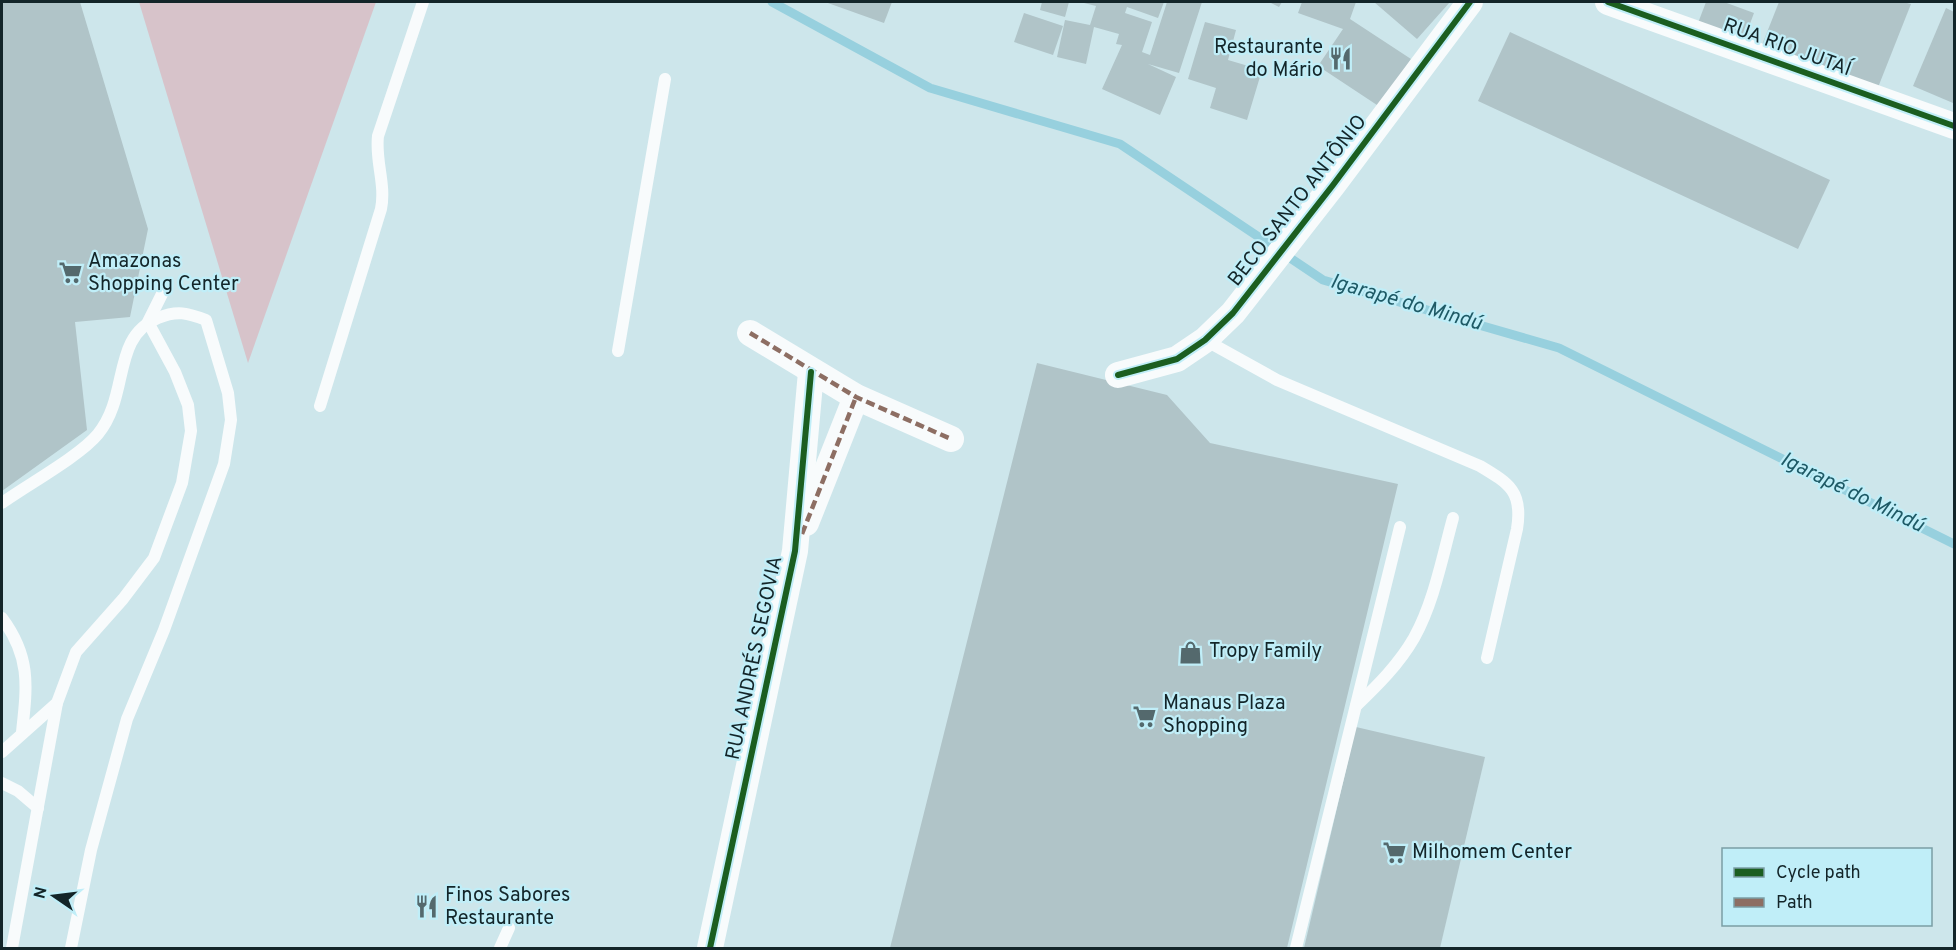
<svg xmlns="http://www.w3.org/2000/svg" width="1956" height="950" font-family="Overpass,sans-serif">
<rect width="100%" height="100%" fill="#cde6eb"/>
<!-- green -->
<path fill="#d7c3ca" d="M139 2H376L248 363Z"/>
<g fill="none" stroke-linecap="round" stroke-linejoin="round">
<!-- stream -->
<path stroke="#97d0de" stroke-width="9" d="M772 2 930 88 1120 144 1323 280 1559 348 1954 544"/>
</g>
<!-- building -->
<g fill="#b0c4c8">
<path d="M2 2H80L148 229 130 317 75 322 87 430 2 491Z"/>
<path d="M825 2H892L884 23Z"/>
<path d="M1042 2H1069L1065 17 1040 10Z"/>
<path d="M1080 2H1164L1158 18 1127 7 1125 13 1152 22 1142 52 1150 55 1167 2H1202L1179 73 1148 64 1176 77 1160 115 1102 89 1122 45 1116 44 1119 34 1094 27 1086 64 1057 57 1065 20 1090 25 1096 6Z"/>
<path d="M1269 2H1282L1279 7Z"/>
<path d="M1302 2H1356L1350 19 1411 59 1380 107 1318 66 1343 29 1298 13Z"/>
<path d="M1374 2H1450L1417 39Z"/>
<path d="M1706 2H1724L1754 13 1741 48 1695 31Z"/>
<path d="M1779 2H1903L1911 4 1875 95 1760 50Z"/>
<path d="M1946 8 1954 12 1953 103 1913 86Z"/>
<path d="M1024 13 1063 26 1053 55 1014 42Z"/>
<path d="M1205 22 1236 30 1228 60 1262 70 1247 120 1210 108 1216 88 1188 79Z"/>
<path d="M1510 32 1830 180 1798 249 1478 101Z"/>
<path d="M1037 363 1167 395 1210 443 1398 484 1287 948H890Z"/>
<path d="M1356 727 1485 757 1440 948H1304Z"/>
</g>
<g fill="none" stroke-linecap="round" stroke-linejoin="round">
<!-- lane -->
<g stroke="#f8fbfc" stroke-width="12">
<path d="M1205 340 1277 380 1480 466C1510 484 1523 492 1517 529L1487 658"/>
<path d="M618 351 665 79"/>
<path d="M320 406 381 209C386 184 375 161 378 136L423 2"/>
<path d="M2 503C27 485 80 456 98 434 130 395 111 337 158 318 177 310 188 313 206 320L228 393 231 420 224 464 164 630 127 719 91 850 71 948"/>
<path d="M2 618C31 657 27 686 22 732"/>
<path d="M1356 706C1378 685 1399 664 1414 638 1434 602 1442 558 1453 518"/>
<path d="M2 752 57 703"/>
<path d="M2 783 18 791 38 808"/>
<path d="M12 948 57 703 76 652 123 599 154 558 182 483 191 431 188 405 175 372 148 322 162 294"/>
<path d="M500 948 509 928"/>
<path d="M1296 948 1400 527"/>
</g>
<!-- street -->
<g stroke="#f8fbfc" stroke-width="26">
<path d="M1608 2 1954 126"/>
<path d="M750 333 856 397 951 439"/>
<path d="M1118 375 1177 359 1205 340 1233 313 1333 185 1470 2"/>
<path d="M806 523 856 397"/>
<path d="M710 948 795 551 811 372"/>
</g>
<!-- quiet -->
<g stroke="#8d6e63" stroke-width="4.5" stroke-dasharray="9 4.5" stroke-linecap="butt">
<path d="M750 333 856 397 951 439"/>
<path d="M802 534 856 397"/>
</g>
<defs>
<g id="cycleway">
<path d="M1608 2 1954 126"/>
<path d="M1118 375 1177 359 1205 340 1233 313 1333 185 1470 2"/>
<path d="M710 948 795 551 811 372"/>
</g>
</defs>
<!-- cycleway casing -->
<use href="#cycleway" stroke="#c0eef8" stroke-width="10"/>
<!-- cycleway -->
<use href="#cycleway" stroke="#1b5e20" stroke-width="6"/>
</g>
<!-- icons -->
<defs>
<symbol id="restaurant-bare" viewBox="-9 -9 18 18"><path d="M-5-6h1v4h1v-4h1v4h1v-4h1v5L-1.5 .5V6h-2V.5L-5-1ZM5-6V6H3V1.5H1.5Q1.5-4 5-6Z" fill="#54696d" stroke="#c0eef8" stroke-width="2.5" paint-order="stroke"/></symbol>
<symbol id="supermarket-bare" viewBox="-9 -9 18 18"><path d="M-6-5.5h2.5l.6 2H6L4.5 2H-2.5L-4.4-4H-6ZM-1.5 3.2a1.3 1.3 0 1 0 .1 0ZM3 3.2a1.3 1.3 0 1 0 .1 0Z" fill="#54696d" stroke="#c0eef8" stroke-width="2.5" paint-order="stroke"/></symbol>
<symbol id="shop-bare" viewBox="-9 -9 18 18"><path d="M-5-2.5h2.3a2.7 3.5 0 0 1 5.4 0H5L5.5 6h-11ZM-1.5-2.5h3a1.5 2.3 0 0 0-3 0Z" fill="#54696d" stroke="#c0eef8" stroke-width="2.5" paint-order="stroke"/></symbol>
</defs>
<g fill-rule="evenodd">
<use href="#restaurant-bare" x="1324" y="42" width="33" height="33"/>
<use href="#supermarket-bare" x="54" y="256" width="33" height="33"/>
<use href="#shop-bare" x="1174" y="636" width="33" height="33"/>
<use href="#supermarket-bare" x="1128" y="700" width="33" height="33"/>
<use href="#supermarket-bare" x="1378" y="836" width="33" height="33"/>
<use href="#restaurant-bare" x="410" y="890" width="33" height="33"/>
</g>
<g text-anchor="middle" dominant-baseline="central" stroke-width="4.5" stroke-linejoin="round" paint-order="stroke">
<!-- poi labels -->
<g font-size="20" fill="#132529" stroke="#c0eef8" text-anchor="start">
<text x="1323" y="48" text-anchor="end">Restaurante<tspan x="1323" dy="23">do Mário</tspan></text>
<text x="88" y="262">Amazonas<tspan x="88" dy="23">Shopping Center</tspan></text>
<text x="1209" y="652">Tropy Family</text>
<text x="1163" y="704">Manaus Plaza<tspan x="1163" dy="23">Shopping</tspan></text>
<text x="1412" y="853">Milhomem Center</text>
<text x="445" y="896">Finos Sabores<tspan x="445" dy="23">Restaurante</tspan></text>
</g>
<!-- street labels -->
<g font-size="20" fill="#132529" stroke="#c0eef8">
<text transform="translate(1787 48) rotate(20)">RUA RIO JUTAÍ</text>
<text transform="translate(1298 201) rotate(-52)">BECO SANTO ANTÔNIO</text>
<text transform="translate(755 658) rotate(-78)">RUA ANDRÉS SEGOVIA</text>
</g>
<!-- water labels -->
<g font-size="21" font-style="italic" fill="#1e5a66" stroke="#c0eef8">
<text transform="translate(1406 303) rotate(16)">Igarapé do Mindú</text>
<text transform="translate(1852 493) rotate(26)">Igarapé do Mindú</text>
</g>
</g>
<!-- border -->
<rect width="1956" height="950" fill="none" stroke="#132529" stroke-width="6"/>
<!-- legend -->
<rect x="1722" y="848" width="210" height="78" fill="#c0eef8" stroke="#7b9ea5" stroke-width="1.5"/>
<rect x="1734" y="868" width="30" height="9" fill="#1b5e20" stroke="#7b9ea5" stroke-width="1.5"/>
<text x="1776" y="878" font-size="18" fill="#132529">Cycle path</text>
<rect x="1734" y="898" width="30" height="9" fill="#8d6e63" stroke="#7b9ea5" stroke-width="1.5"/>
<text x="1776" y="908" font-size="18" fill="#132529">Path</text>
<!-- north arrow -->
<g transform="translate(54 896) rotate(284)" stroke="#c0eef8" stroke-width="4.5" paint-order="stroke">
<path d="M0-4.5L10 22L0 15L-10 22Z" fill="#132529"/>
<text y="-9" font-size="16" font-weight="bold" text-anchor="middle" fill="#132529">N</text>
</g>
</svg>
